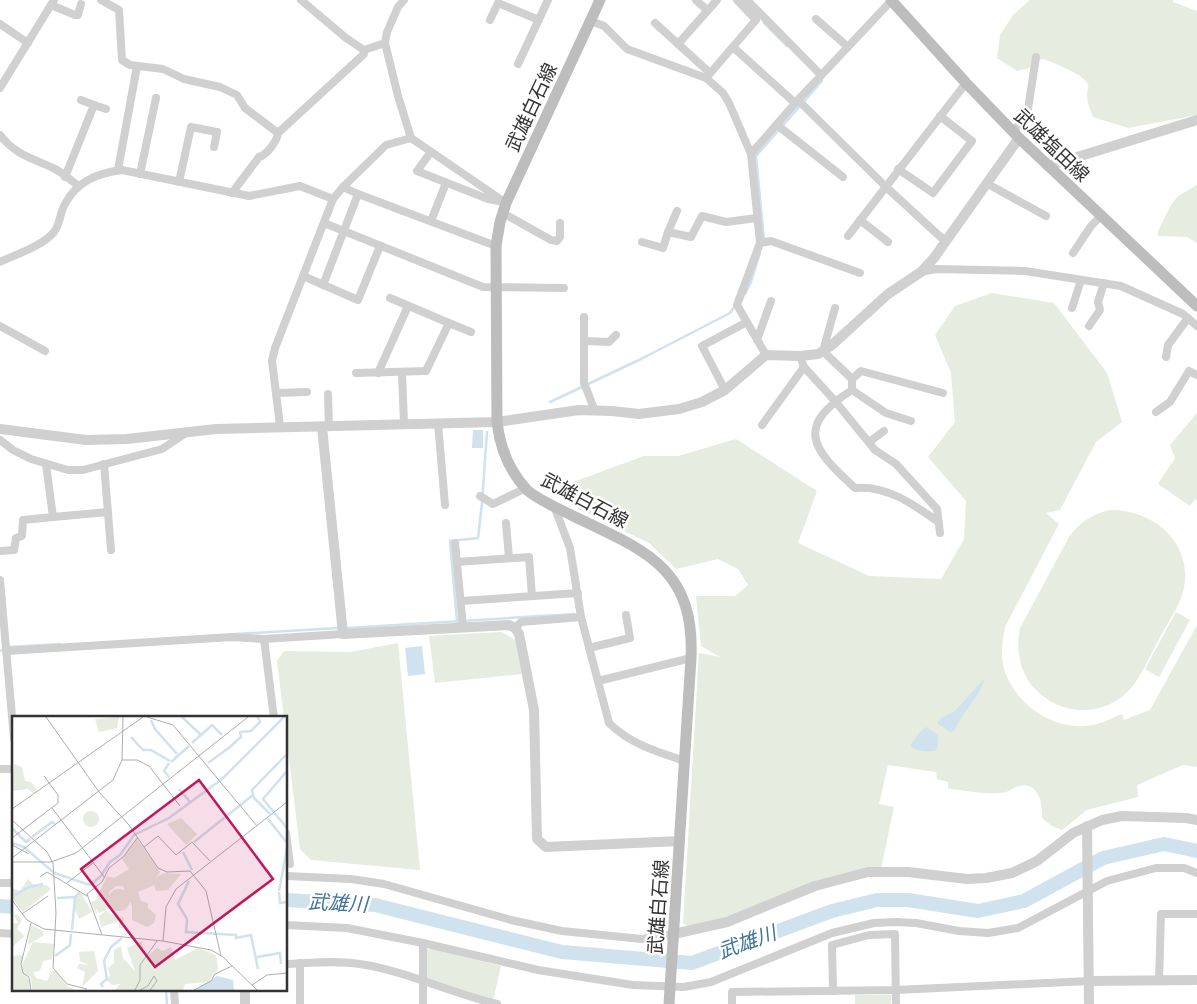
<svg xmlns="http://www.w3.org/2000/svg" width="1197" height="1004" font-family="'PT Sans Narrow','Noto Sans JP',sans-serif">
<rect width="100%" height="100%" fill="#fff"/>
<!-- green -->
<g fill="#e6ecdf">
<path d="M1030 0H1173V2L1197 11V115L1128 128 1093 117C1090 109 1087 102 1087 93 1088 88 1089 90 1088 85 1086 75 1053 63 1044 59L1038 60 1029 68 1017 71 997 58 1000 35 1013 15Z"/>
<path d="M1197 185V243L1187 237 1158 236V231L1171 205 1178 196Z"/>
<path d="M992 293 1054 303 1107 373 1122 422 1096 442 1060 510 1046 513 1059 524 1005 627C1002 642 1000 657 1005 672 1018 708 1059 734 1097 724 1105 722 1114 717 1122 714L1124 720 1150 710 1197 625V767L1183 765 1137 785 1138 797 1087 810 1062 830 1052 826 1042 818C1043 805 1039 781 1019 786 1011 788 1010 793 998 793 981 794 965 791 948 788V782L937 779 936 772 888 765 879 804 894 807 881 869 727 918 687 926 683 923 699 653 720 657 701 646 696 596H735L748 585 738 569 718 559 676 569 649 543 575 507 573 482 644 456H678L736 439 817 491 798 543 869 576 941 579 964 539 966 501 928 457 955 422 951 373 935 335 955 306Z"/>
<path d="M1197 413V501L1195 499 1190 506 1158 484 1175 458 1170 445Z"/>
<path d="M1109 510C1154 509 1195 544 1183 592 1180 605 1166 626 1159 639 1150 655 1143 674 1131 688 1108 715 1069 717 1043 696 1021 679 1015 654 1020 628L1069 537C1080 522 1091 515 1109 510Z"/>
<path d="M1176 612 1190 620 1159 677 1145 669Z"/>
<path d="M502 632 515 640 522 674 435 683 429 636Z"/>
<path d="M398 643 420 870 311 860 300 849 286 734V718H284L277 661 284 651 350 652Z"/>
<path d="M430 948 501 966 493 1001 426 979V951Z"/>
<rect x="855" y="995" width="36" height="9"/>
</g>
<!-- water -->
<g fill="#cfe2ee">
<path d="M473 430H483V448H472Z"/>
<path d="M422 646 425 674 408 676 405 648Z"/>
<path d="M985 678C978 700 963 710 955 730L950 732 937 723 941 718 954 712Z"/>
<path d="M926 727 938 735V746L935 751C927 752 916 751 910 746L919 733Z"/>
</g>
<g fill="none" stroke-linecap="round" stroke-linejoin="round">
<!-- stream -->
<g stroke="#cfe2ee" stroke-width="2.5">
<path d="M764 23 787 46"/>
<path d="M764 240 756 156 822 81 821 79"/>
<path d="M745 294 751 282 760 253"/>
<path d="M550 402 641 359 730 313 735 306"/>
<path d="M457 622 450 541 478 538 482 503 487 432"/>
<path d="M347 628 574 614"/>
<path d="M235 634 338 628"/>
<path d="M0 651 9 647 60 644"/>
<path d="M166 990 167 1004"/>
</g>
<!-- river -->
<g stroke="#cfe2ee" stroke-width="14">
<path d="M286 900 375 905 562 952 692 963 832 911 877 900H908L978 911 1024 901 1103 858 1164 844 1197 851"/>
<path d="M0 906 14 907"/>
</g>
<!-- minor -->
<g stroke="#d0d0d0" stroke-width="8">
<path d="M101 0 119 10 122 60 130 65 163 69 184 79 220 87 237 95 245 108 278 133"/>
<path d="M301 0 346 38 364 50 385 43"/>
<path d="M404 0 398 7 387 32 385 43 398 96 411 138 506 203"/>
<path d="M696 0 707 10"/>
<path d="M747 0 821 75"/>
<path d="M892 0 798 100 885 186 946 242"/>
<path d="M51 5 75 15H78L81 4"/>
<path d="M816 19 848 47"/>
<path d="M490 20 498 3 539 20"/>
<path d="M591 21 604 26 627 49 706 78 723 93 729 103 751 154 760 243 737 305 766 355"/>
<path d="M655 23 710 73"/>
<path d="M0 24 28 43"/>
<path d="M678 44 717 0"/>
<path d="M733 47 795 103"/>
<path d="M518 64 548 0"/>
<path d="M706 78 756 20 737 0"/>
<path d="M0 88 54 0"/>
<path d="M94 105 106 109"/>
<path d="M777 125 843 177"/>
<path d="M1013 132 1025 117 1028 109 1036 57"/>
<path d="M0 135C17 156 30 157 53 168 62 172 70 180 79 186"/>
<path d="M430 153 417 171 488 199 504 202"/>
<path d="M751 154 798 100"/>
<path d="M898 169 933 193 972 141 940 116"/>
<path d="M118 170 137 66"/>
<path d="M140 174 156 98"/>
<path d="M65 177 94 105 81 100"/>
<path d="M179 182 191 127 217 132 214 147"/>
<path d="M986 183 1046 216"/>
<path d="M343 187 358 194 496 246"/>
<path d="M232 193 259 157C267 155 277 141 278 133L364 54V50"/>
<path d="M503 213 551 240 557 241 560 237V223"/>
<path d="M860 220 888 242"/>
<path d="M431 221 446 183"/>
<path d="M324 223 483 287 564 288"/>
<path d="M668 232 677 211"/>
<path d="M848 236 966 83"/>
<path d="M642 242 663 248 668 232 691 237 702 216 726 222 757 218"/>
<path d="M760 243 771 241 860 273"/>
<path d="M1073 253 1091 226 1101 216"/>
<path d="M0 262C15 255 44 245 54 232 60 225 60 212 65 204 77 181 98 173 122 170L249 196 300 186 333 199"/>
<path d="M921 272 936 269 1025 271 1121 286 1183 314 1197 326"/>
<path d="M303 276 358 300 380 246"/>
<path d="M323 285 358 194"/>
<path d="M390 298 449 323"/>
<path d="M835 308 823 351 852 379 861 371 943 393"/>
<path d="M1072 308 1081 280"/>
<path d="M584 317V383L595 411"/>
<path d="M0 326 45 351"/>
<path d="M1089 326 1100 310 1098 302 1104 283"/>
<path d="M757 340 771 301"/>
<path d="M584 341 609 342 616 335"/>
<path d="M800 356 804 367 835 401 875 450 896 464 937 509 940 533"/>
<path d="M1166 357 1168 345 1188 318"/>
<path d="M402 372 404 424"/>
<path d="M356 373 426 371 449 323 471 332"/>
<path d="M378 373 408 306"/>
<path d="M852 379V390C794 427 812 449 855 488 886 485 913 504 937 521"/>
<path d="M725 390 702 346 747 322"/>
<path d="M852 390 886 413 911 421"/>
<path d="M276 393 307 392"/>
<path d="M328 394 329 427"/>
<path d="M1156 412 1170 402 1189 371 1197 375"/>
<path d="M438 423 445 505"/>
<path d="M762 425 804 367"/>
<path d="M280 426 272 361 275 348 333 199 343 187 386 145 411 138"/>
<path d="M0 440 13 450 31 459 68 470H83L162 449 186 433"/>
<path d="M869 442 884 431"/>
<path d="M46 464 53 517 108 512"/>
<path d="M104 464 111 550"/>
<path d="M480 496 493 504 526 488"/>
<path d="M554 506 570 548 581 617 609 723C630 744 657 752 685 761"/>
<path d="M506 523 509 558"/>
<path d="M455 543 463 627"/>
<path d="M0 551 14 550 16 538 22 536 23 520 53 517"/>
<path d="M457 562 529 557 532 596"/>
<path d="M0 580 14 739"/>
<path d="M461 601 578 593"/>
<path d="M515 628 521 622 581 617"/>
<path d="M264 639 274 718"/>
<path d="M589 648 630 638 626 615"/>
<path d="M6 651 232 637 264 639 343 634"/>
<path d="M598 681 691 658"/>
<path d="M0 769H14"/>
<path d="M286 833 290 864"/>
<path d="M286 876 351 879 384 884 511 920 562 931 642 939 674 934"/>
<path d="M0 883H14"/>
<path d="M286 925 347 928 423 943 538 970 633 985 684 987 711 982 832 933 874 923 895 922 916 923 959 931 988 933 1018 928 1107 881 1156 868H1184L1197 873"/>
<path d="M0 933 14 934"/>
<path d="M423 943V1004"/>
<path d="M300 963V1004"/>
<path d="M286 964C310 963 336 960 360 964 406 971 450 993 497 1004"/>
<path d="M1159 980 1161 914H1197"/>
<path d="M174 990 175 1004"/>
<path d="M833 991 832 945 869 935 895 934 896 1004"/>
<path d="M732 1004V992L896 990 1089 981"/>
</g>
<!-- tertiary -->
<g stroke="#d0d0d0" stroke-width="10">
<path d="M1048 166 1197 120"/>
<path d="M322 427 343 634 509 625 515 628 519 634 534 710 537 839 546 847 680 841"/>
<path d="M0 429 86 440 127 439 216 429 497 422 579 410 612 411 639 414 679 409 702 402 725 390 766 355 800 356 818 354 823 351 832 345 888 294 921 272 934 258 1019 138"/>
<path d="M1087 826 1089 1004"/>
<path d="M674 934 727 922 815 886 868 872H908L967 879 986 878 1012 873 1037 861 1073 833 1102 820 1122 816 1186 818 1197 820"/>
<path d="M1089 981 1197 980"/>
<path d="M245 990V1004"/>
</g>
<!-- secondary -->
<g stroke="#bdbdbd" stroke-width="11">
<path d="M600 0 506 203 500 222 496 246 497 422C500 447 509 471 527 490 538 500 560 509 573 516 644 550 695 567 691 658L669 1004"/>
<path d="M891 0 966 83 1019 138 1197 306"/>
</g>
</g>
<g text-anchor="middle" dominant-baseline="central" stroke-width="5" stroke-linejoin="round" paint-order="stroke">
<!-- street labels -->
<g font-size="19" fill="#333" stroke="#fff">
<text transform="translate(531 107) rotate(-65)">武雄白石線</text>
<text transform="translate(1052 145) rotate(44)">武雄塩田線</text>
<text transform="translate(585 500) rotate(28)">武雄白石線</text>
<text transform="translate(658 907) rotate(-86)">武雄白石線</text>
</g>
<!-- water labels -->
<g font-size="20" font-style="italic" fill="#3f7597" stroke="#fff">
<text transform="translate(338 903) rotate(3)">武雄川</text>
<text transform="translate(747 942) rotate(-20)">武雄川</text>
</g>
</g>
<!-- overview -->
<g transform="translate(12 716)">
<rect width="275" height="275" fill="#fff"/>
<path d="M107 1 105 12 87 16 83 3ZM2 48 10 51 13 65 19 66 26 76 21 77 16 73 0 75ZM71 103a8 8 0 1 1 16 0a8 8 0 1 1-16 0ZM169 102 185 118 174 129 155 108ZM125 123 148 156 144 161 153 157 169 158 156 174 144 175 142 169 126 176 129 185 136 187V192L144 199 142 207 135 211 120 204V190L111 170H104L97 176V193L87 197 84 192 85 200 79 186 84 184 95 160 102 162 117 153 110 143ZM16 163 23 170 35 169 39 173 11 196 0 182V172L8 175ZM96 184a11 11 0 1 1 22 0a11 11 0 1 1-22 0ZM69 177 80 196 67 203 62 192 64 180ZM94 195 106 202 111 201 112 212H107V205L89 211 87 200ZM5 198 10 204 5 213 13 220 0 231V207H6L2 199ZM19 209 31 215 32 219 16 229ZM130 225 132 243 145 232 150 235 159 231 163 244 186 232 204 239 206 253 196 266 173 268 171 274H103L108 268 100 269 95 264 98 259 96 252 102 247V234L109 230 111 242 123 255 115 232ZM21 226 42 228 40 243 31 245 28 255 21 256 24 262 35 265 40 255H44L56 271 63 274H20L19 261 11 256 10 249ZM82 235 86 255 70 271 73 256 65 252 67 248 77 249 68 245 67 236ZM11 239 8 250 17 264 18 274H0V240Z" fill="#e6ecdf"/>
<path d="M205 260 221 264 222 274H183Z" fill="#cfe2ee"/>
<path fill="none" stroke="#cfe2ee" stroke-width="2.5" d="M170 1 188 18M139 4 143 13 165 38M119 21 131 34H139L158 45M180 27 200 9 210 19M159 46 177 30M157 47 152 55 157 61M196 47 218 31 229 21 228 16 239 15 248 6 246 1M275 55 251 83 275 112M167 73 178 86M258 98 242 82 240 74 275 38M256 103 275 127M0 112 14 126 18 123M20 121 40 106 43 108M182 126 241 79M0 127 12 131 42 157 78 169 89 160 98 146 108 139 122 119 157 102 210 63 272 1M171 136 180 154M177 165 166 188 175 203 174 216 224 219V222L239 219 246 253M267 175 275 133M267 176 268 187 275 186M3 179 17 171 31 168M45 182 63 181M60 214 63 181 68 176M43 240 58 229 59 218M245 241 268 237 269 248M91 271 89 268 95 263 92 245 99 231 110 222"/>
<path fill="none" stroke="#adadad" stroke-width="1" d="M34 1 87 76 117 109 146 152 155 156 178 155 194 175 209 240M135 1 161 9 245 110M110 44H125L137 50 168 90M40 92 93 162M0 93 131 1M0 104 35 136 41 147 44 197 41 252 55 268 75 273M0 122 46 87V79L32 60M0 129 17 138M132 131 146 120 164 139 180 126 198 145M0 142 101 64 110 44 111 1M0 146H39L64 137 236 1M28 161 35 156 75 180M55 167 81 147M0 184 15 204 32 213 151 225 199 234 211 241 245 274M10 198 36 180M90 219 75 178 90 166 97 152 111 141 126 121M151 225 154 191 164 173 275 86M240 269 255 259 275 257M19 274 17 261 11 257 9 248 19 207M123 274 128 264V249L145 225M128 274 136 270 142 260 145 265 138 274M182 274 199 265 203 258 220 250"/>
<path fill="#c2185b" fill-opacity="0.15" stroke="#c2185b" stroke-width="2.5" d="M187 64 261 163 143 251 69 153Z"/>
<rect width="275" height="275" fill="none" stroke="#333" stroke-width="2.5"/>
</g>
</svg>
